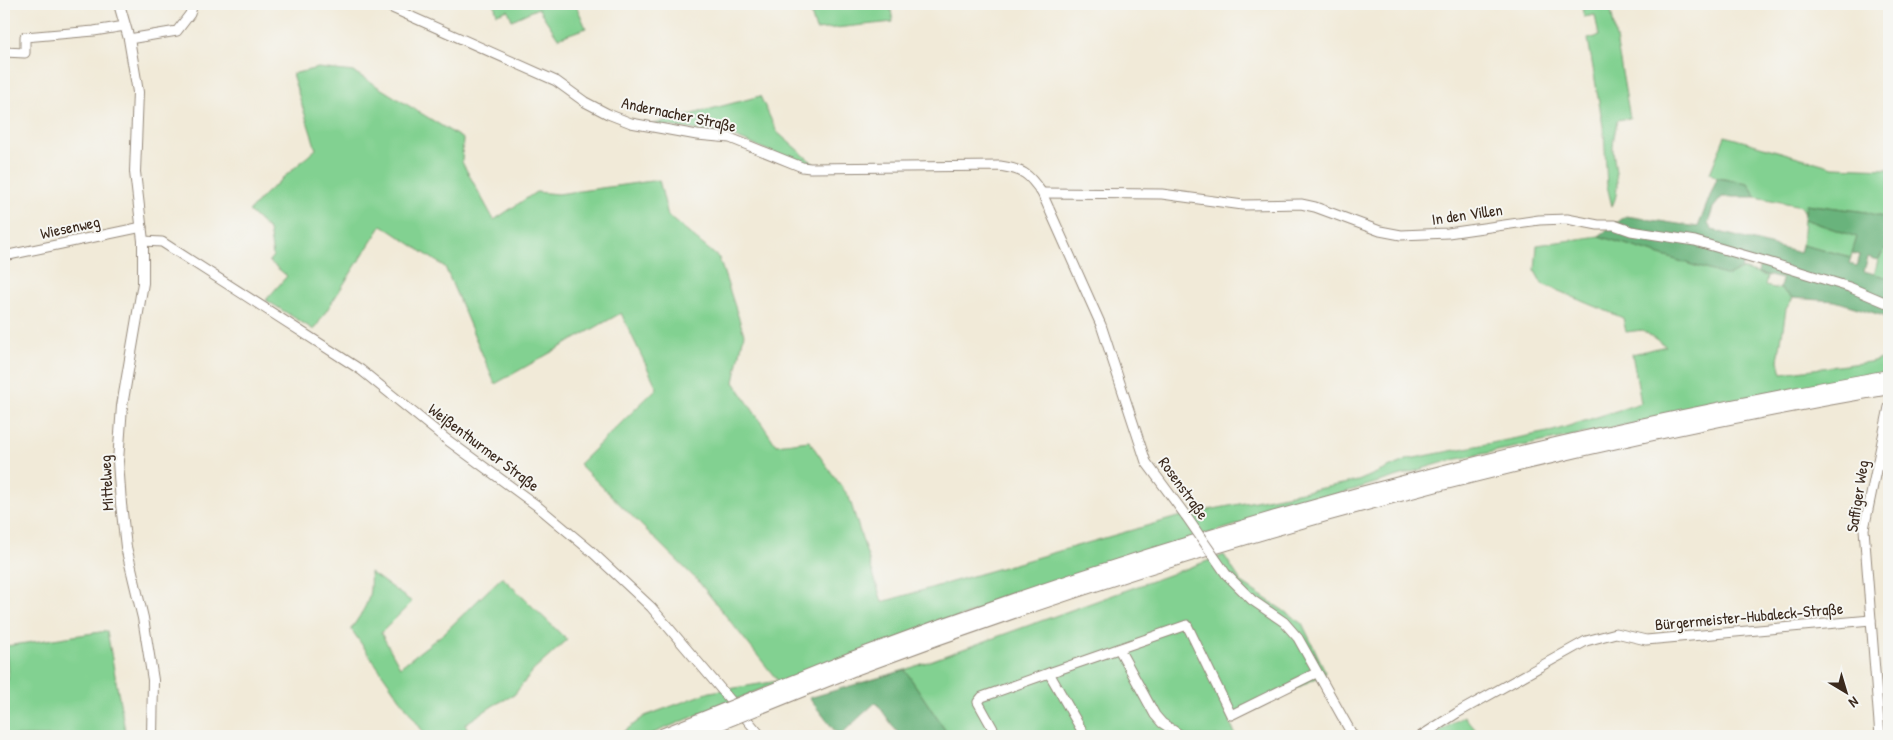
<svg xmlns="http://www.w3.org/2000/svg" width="1893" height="740" font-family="'Patrick Hand',sans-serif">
<rect width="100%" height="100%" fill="#f6f6f2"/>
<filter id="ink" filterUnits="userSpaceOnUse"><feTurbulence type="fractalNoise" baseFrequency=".02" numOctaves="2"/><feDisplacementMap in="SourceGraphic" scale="10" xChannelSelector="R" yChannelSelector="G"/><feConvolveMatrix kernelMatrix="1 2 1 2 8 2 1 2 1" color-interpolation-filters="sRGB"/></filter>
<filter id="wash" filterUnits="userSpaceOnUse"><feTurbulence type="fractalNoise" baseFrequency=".0096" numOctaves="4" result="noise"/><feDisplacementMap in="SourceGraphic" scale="20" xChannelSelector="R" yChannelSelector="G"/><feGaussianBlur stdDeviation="1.12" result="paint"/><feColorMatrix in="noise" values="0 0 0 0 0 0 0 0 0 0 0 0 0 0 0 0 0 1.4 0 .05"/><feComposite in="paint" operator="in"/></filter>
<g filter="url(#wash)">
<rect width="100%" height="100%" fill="#f1ead8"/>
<!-- green -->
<g fill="#82d191" stroke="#5e7e58">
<path d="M494 4H580L576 5 586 28 558 38 538 8 512 20 508 10 497 14Z"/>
<path d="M808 4H890L893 22 816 30Z"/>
<path d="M1581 4H1610L1630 118 1617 120C1616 129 1613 139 1613 148 1614 168 1622 188 1612 206L1607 186 1604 132 1588 39 1599 36 1595 15 1584 17Z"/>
<path d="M318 68 354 72 463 139 462 162 494 220 536 192 558 194 659 180 668 216 719 258 744 334 734 382 776 445 809 441 849 497 882 602 1188 514 1358 481 1409 459 1553 431 1641 403 1632 354 1666 346 1642 330 1626 332 1623 318 1542 284 1535 271 1537 245 1599 236 1728 276 1741 269 1767 276 1765 286 1780 289 1793 298 1786 309 1778 361 1782 373 1869 362 1889 357V372L1448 461 1105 565 779 682 646 736H618L645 716 710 692 778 681 698 581 579 464 657 388 621 313 495 384 445 267 382 225 314 330 266 300 287 276 269 261 273 256 269 230 249 211 266 193 316 149 292 74Z"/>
<path d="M760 96 777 132 814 164H801L730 135 654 124Z"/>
<path d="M1725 136 1833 167 1889 169V219L1866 212 1807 204 1805 213 1801 206 1756 197 1748 183 1717 178 1710 173Z"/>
<path d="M1804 219 1857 237 1851 257 1802 245Z"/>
<path d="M1889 243V278L1874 275 1878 260Z"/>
<path d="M1224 555 1242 583 1302 623 1326 673 1230 722 1236 736H949L905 670Z"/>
<path d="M370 572 412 602 381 633 400 667 444 633 502 577 567 640 533 671 514 695 494 705 465 724 471 736H426L351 629C366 607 372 599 370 572Z"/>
<path d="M107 631 126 736H4V682L8 680 6 646Z"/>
<path d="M1464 716 1481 736H1432Z"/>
</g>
<!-- forest -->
<g fill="#69b37b" stroke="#526e4c">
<path d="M1717 178 1748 183 1756 197H1722L1713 208 1708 224 1712 230 1800 253 1802 245 1851 257 1849 264 1857 266 1860 255 1852 253 1857 237 1804 219 1806 204 1866 212 1889 219V243L1878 260 1868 257 1864 271 1889 278V357L1884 358 1889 333 1884 316 1835 301 1793 298 1780 289 1782 279 1758 273 1760 263 1744 259 1741 269 1728 276 1599 236 1626 216 1698 227Z"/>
<path d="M905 670 949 736H900L876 702 839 736 809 698Z"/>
</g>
</g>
<g filter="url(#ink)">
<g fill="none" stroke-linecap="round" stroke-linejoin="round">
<defs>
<g id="minor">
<path d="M383 4 556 81 585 102 608 114 631 123 697 135 730 138 802 167 810 168 1000 166C1024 170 1028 173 1042 193L1101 325 1146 462 1186 516"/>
<path d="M129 39 177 31 190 14 193 4"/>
<path d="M4 52 25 53V37L94 31 125 26"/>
<path d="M1042 193 1162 194 1243 205 1301 204 1315 207 1380 231 1401 235 1448 233 1539 220 1567 219 1598 225H1614L1631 231 1695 241 1768 262 1849 287 1889 304"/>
<path d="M143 241 162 242 361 370 446 439 536 505 591 551 651 607 761 736"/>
<path d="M4 256 142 227"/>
<path d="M1877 463 1889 469"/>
<path d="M1226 574 1252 600 1284 622 1298 638 1353 736"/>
<path d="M1119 649 1155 715 1162 723 1182 736"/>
<path d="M997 736 978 702 982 697 1049 673"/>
<path d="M1085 736 1049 673 1187 625 1231 715 1316 673"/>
<path d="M1421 736 1457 713 1586 641 1616 633 1646 640 1871 620"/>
<path d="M1880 736 1864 529 1889 407"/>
</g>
<path id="tertiary" d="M119 4 129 39 138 92 135 172 143 241V283L122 406 118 461 121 504 126 547 143 618 153 680 152 736"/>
<g id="trunk">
<path d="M852 659C1046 586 1244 523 1445 472 1592 434 1740 404 1889 377"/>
<path d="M855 668C1190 542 1537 448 1889 387"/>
</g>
</defs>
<!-- minor casing -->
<use href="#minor" stroke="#968a7b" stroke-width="11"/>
<!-- tertiary casing -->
<use href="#tertiary" stroke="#968a7b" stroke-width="12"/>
<!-- trunk casing -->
<use href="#trunk" stroke="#968a7b" stroke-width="16"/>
<!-- minor -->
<use href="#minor" stroke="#fff" stroke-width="9"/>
<!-- tertiary -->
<use href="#tertiary" stroke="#fff" stroke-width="10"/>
<!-- trunk -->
<use href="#trunk" stroke="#fff" stroke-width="14"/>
<defs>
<path id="minor-bridge" d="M1186 516 1226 574"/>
<g id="trunk-bridge">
<path d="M662 736 852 659"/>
<path d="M687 736 855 668"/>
</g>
</defs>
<!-- minor-bridge casing -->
<use href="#minor-bridge" stroke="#968a7b" stroke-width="11" stroke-linecap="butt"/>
<!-- trunk-bridge casing -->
<use href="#trunk-bridge" stroke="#968a7b" stroke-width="16" stroke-linecap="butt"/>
<!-- minor-bridge -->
<use href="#minor-bridge" stroke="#fff" stroke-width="9"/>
<!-- trunk-bridge -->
<use href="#trunk-bridge" stroke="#fff" stroke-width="14"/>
</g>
</g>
<g text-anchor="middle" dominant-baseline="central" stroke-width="4" stroke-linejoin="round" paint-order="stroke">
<!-- street labels -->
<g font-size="16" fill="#3b2a1e" stroke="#f6f6f2">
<text transform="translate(679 114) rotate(12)">Andernacher Straße</text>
<text transform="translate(1467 214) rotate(-8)">In den Villen</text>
<text transform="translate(70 227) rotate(-12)">Wiesenweg</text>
<text transform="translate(484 447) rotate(37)">Weißenthurmer Straße</text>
<text transform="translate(106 483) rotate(-93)">Mittelweg</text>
<text transform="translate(1184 488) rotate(54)">Rosenstraße</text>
<text transform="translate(1857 496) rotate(-81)">Saffiger Weg</text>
<text transform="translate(1749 616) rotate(-5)">Bürgermeister-Hubaleck-Straße</text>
</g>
</g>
<!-- margin -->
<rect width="1893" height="740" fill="none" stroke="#f6f6f2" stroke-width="20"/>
<!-- north arrow -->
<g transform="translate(1846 692) rotate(142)" stroke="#f6f6f2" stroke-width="4" paint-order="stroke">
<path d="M0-4L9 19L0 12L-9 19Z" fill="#3b2a1e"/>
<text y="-8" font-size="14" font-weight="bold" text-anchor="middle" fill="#3b2a1e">N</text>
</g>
</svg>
